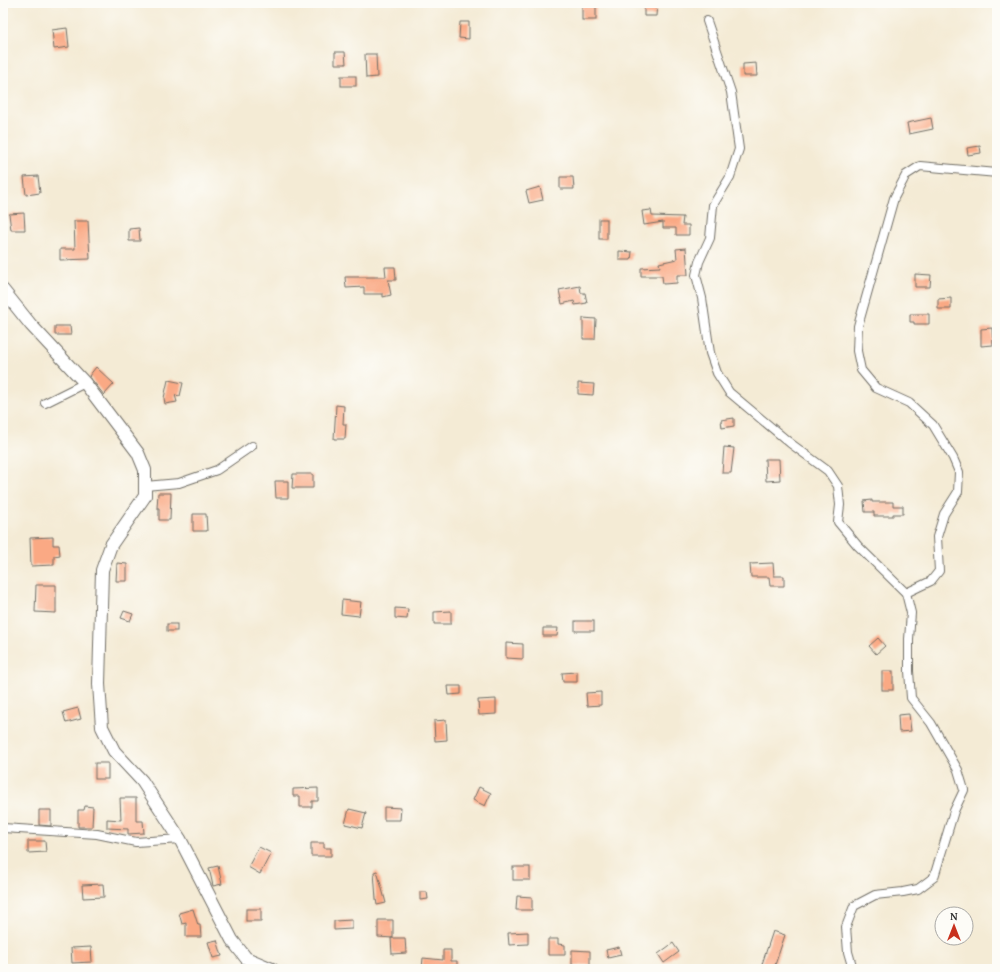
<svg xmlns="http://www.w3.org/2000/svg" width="1000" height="972" font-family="'Gentium Book Plus',serif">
<rect width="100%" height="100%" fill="#fdfcf7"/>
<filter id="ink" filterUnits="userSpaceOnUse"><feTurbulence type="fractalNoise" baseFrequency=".025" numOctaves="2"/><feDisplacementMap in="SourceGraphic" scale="8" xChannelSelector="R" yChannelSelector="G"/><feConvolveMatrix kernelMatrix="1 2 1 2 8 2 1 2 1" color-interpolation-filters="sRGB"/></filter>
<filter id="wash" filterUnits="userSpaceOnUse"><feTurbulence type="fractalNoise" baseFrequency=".012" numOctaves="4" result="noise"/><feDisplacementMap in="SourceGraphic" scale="16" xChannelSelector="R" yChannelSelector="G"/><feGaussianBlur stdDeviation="0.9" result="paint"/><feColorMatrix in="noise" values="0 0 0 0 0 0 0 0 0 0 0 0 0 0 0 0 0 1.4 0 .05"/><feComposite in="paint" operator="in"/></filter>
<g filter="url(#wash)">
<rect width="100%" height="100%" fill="#f4ebd5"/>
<g id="blocks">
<!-- building -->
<g fill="#faa984">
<path d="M644 3H657L656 16H644Z"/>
<rect x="582" y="5" width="14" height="15"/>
<path d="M460 22H469V39L459 38Z"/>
<path d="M67 28 69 47 54 49 52 30Z"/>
<path d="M335 52H345L346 64H335Z"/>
<path d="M365 54H376L377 77 366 78Z"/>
<path d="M756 63 757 76H743V64Z"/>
<rect x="341" y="76" width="15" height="10"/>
<path d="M931 118 933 129 909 134 907 123Z"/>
<path d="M980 146 981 153 968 155 967 148Z"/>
<path d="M38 176 40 193 26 195 24 177Z"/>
<path d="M560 177H573L574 189H560Z"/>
<path d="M540 187 543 200 529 203 526 191Z"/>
<path d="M651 210 652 216 683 217 682 225H689V235H676V228H663V222L644 225 642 211Z"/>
<path d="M24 213 25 230H11L9 214Z"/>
<rect x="599" y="219" width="8" height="20"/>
<path d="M74 221H88L90 259 60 260V249H75Z"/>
<path d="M139 228 140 241H129V229Z"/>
<path d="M686 248 688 275H677V283L663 284 662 276H641V268L660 267 659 263 677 259 676 249Z"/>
<path d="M619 251 632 252 631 260H619Z"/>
<path d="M385 267H395L396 280H388L391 295 383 297V294H364V287L346 288 345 277H386Z"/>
<path d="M915 274 931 275 930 287H915Z"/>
<path d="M580 286 581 293H585L587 303 575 305 574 301 562 304 559 290Z"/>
<path d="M951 298V309H938V299Z"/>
<path d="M910 314H929V324H914V322H910Z"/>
<path d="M583 318 596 319 595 339H583Z"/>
<path d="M55 326H70L71 335H55Z"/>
<path d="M992 328 993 345 981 346V329Z"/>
<path d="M96 367 114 384 104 395 89 376Z"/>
<path d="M168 380 183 383 180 396 175 395 177 402 165 404 164 398Z"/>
<path d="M578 383 594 384 593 395 578 394Z"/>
<path d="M336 405 344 406 343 424H346L345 439H334Z"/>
<path d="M734 418V426L722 428 721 420Z"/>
<path d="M724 447 734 448 731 473H722Z"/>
<path d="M765 459H779L780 480 766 481Z"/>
<path d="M293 474H313V488H292Z"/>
<path d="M275 481H288V498H276Z"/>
<path d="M158 493H171L170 520H159V508H157Z"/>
<path d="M872 500V502H893V506H903V514H893V516H874V512H865L864 501Z"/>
<path d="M193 514H206L207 531H193Z"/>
<path d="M53 537V545H59L60 555 54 556V565L31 566 30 538Z"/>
<path d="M117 563 127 564V581H116Z"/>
<path d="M773 563 774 576H784V586H770L769 577H751L750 564Z"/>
<path d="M36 585H56V613L35 612Z"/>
<path d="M342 600 361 602 359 616 341 614Z"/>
<path d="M395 608 408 609 407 619 395 618Z"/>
<path d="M124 611 133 614 130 621 121 618Z"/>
<path d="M451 611V624H434V612Z"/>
<rect x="575" y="621" width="19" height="10"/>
<rect x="167" y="624" width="10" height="7"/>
<path d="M543 628H558L557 636H543Z"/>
<path d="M878 638 885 646 876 654 869 646Z"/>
<path d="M506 643 523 644V659L506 658Z"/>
<rect x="882" y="671" width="11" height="19"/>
<path d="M577 672V682H563L562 673Z"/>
<path d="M448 686H461V694L449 695Z"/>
<path d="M601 692V705L587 706 586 693Z"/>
<path d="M496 699V714L479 715 478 700Z"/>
<path d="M78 708 81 719 66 723 63 712Z"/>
<path d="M909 714 911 731 899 732 898 715Z"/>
<path d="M446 720 447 740 435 741 434 721Z"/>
<rect x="95" y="763" width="13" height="16"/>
<path d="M479 787 491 793 485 806 473 800Z"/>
<path d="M318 788V801H312V807H300V796H293V789Z"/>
<path d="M120 798H136V821H143L144 833 128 834V829L107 828V819L121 820Z"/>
<path d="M85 806 93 807 92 827H78V810H84Z"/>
<path d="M384 807 401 808 400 820H384Z"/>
<path d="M349 809 366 813 362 828 345 824Z"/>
<path d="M39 810H51V826L39 825Z"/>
<path d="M28 841H45L46 852 28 853Z"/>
<path d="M311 843H324V848H331V856H311Z"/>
<path d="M259 847 271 853 260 874 248 867Z"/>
<path d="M218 866 222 884 213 886 209 868Z"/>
<rect x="513" y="867" width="17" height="13"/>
<path d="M377 871 386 903 377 905 376 899 374 872Z"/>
<path d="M103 884 104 897 83 898 82 885Z"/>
<path d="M420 892H427L428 899 420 900Z"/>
<path d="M517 896 532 897V910H516Z"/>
<path d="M193 909 198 925H200L201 937H186V923L182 924 179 913Z"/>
<rect x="246" y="909" width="15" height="12"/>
<path d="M352 920V929L334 930V921Z"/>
<path d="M378 920H393V938L378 937Z"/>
<path d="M773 931 785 935 774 968 762 964Z"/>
<path d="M528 932V944L509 945 508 933Z"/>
<path d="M391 938H405L406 953 392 954Z"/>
<path d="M548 939H558V944L565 945V955H548Z"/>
<path d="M217 940 222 956 213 958 208 942Z"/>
<path d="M673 943 679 952 664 963 658 954Z"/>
<path d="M91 947 92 962 72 963 71 948Z"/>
<path d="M619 947 621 955 608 958 606 950Z"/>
<path d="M443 950H451V961H457V966L435 967V969L422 968 423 958 443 960Z"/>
<path d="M572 950 590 951V965H572Z"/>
</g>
</g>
</g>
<g filter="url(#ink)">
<use href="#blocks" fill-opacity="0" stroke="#716e66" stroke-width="1"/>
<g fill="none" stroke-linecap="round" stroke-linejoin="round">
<defs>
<g id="street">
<path d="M707 21 731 92 739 149 730 177 713 205 710 238 699 262 696 275 702 298 710 353 717 373 729 392 790 443 828 471 838 486 840 505 838 522 858 546 906 593 911 613 909 639V671L911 698 931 723 958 770 964 790 954 811 934 877 918 889 903 892 875 895 854 906 846 927 848 952 853 969"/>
<path d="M45 403 85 383"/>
<path d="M145 486 179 483 217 470 252 446"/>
<path d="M906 593 931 581 939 571 937 537 944 514 958 492 959 472 953 458 933 425 909 403 876 388 861 370 857 351 858 326 894 198 906 175 920 166 997 173"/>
<path d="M3 828 97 834 136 842 180 839"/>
</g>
<path id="secondary" d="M3 290 31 325 85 383 138 453 145 470V496L111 545 102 570 99 684 102 727 114 751 142 781 180 839 232 940 246 958 272 969"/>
</defs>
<!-- street casing -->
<use href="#street" stroke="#716e66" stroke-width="10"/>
<!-- secondary casing -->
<use href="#secondary" stroke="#716e66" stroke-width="14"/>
<!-- street -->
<use href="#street" stroke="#fff" stroke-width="8"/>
<!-- secondary -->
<use href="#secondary" stroke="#fff" stroke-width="12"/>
</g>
</g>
<!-- margin -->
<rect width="1000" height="972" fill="none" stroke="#fdfcf7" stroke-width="16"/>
<!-- north arrow -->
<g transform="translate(954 926)"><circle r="19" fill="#fdfcf7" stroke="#a9a8a5"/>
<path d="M0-3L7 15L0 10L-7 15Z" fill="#c8321e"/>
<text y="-6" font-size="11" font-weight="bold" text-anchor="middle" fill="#2b2b2b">N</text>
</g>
</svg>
